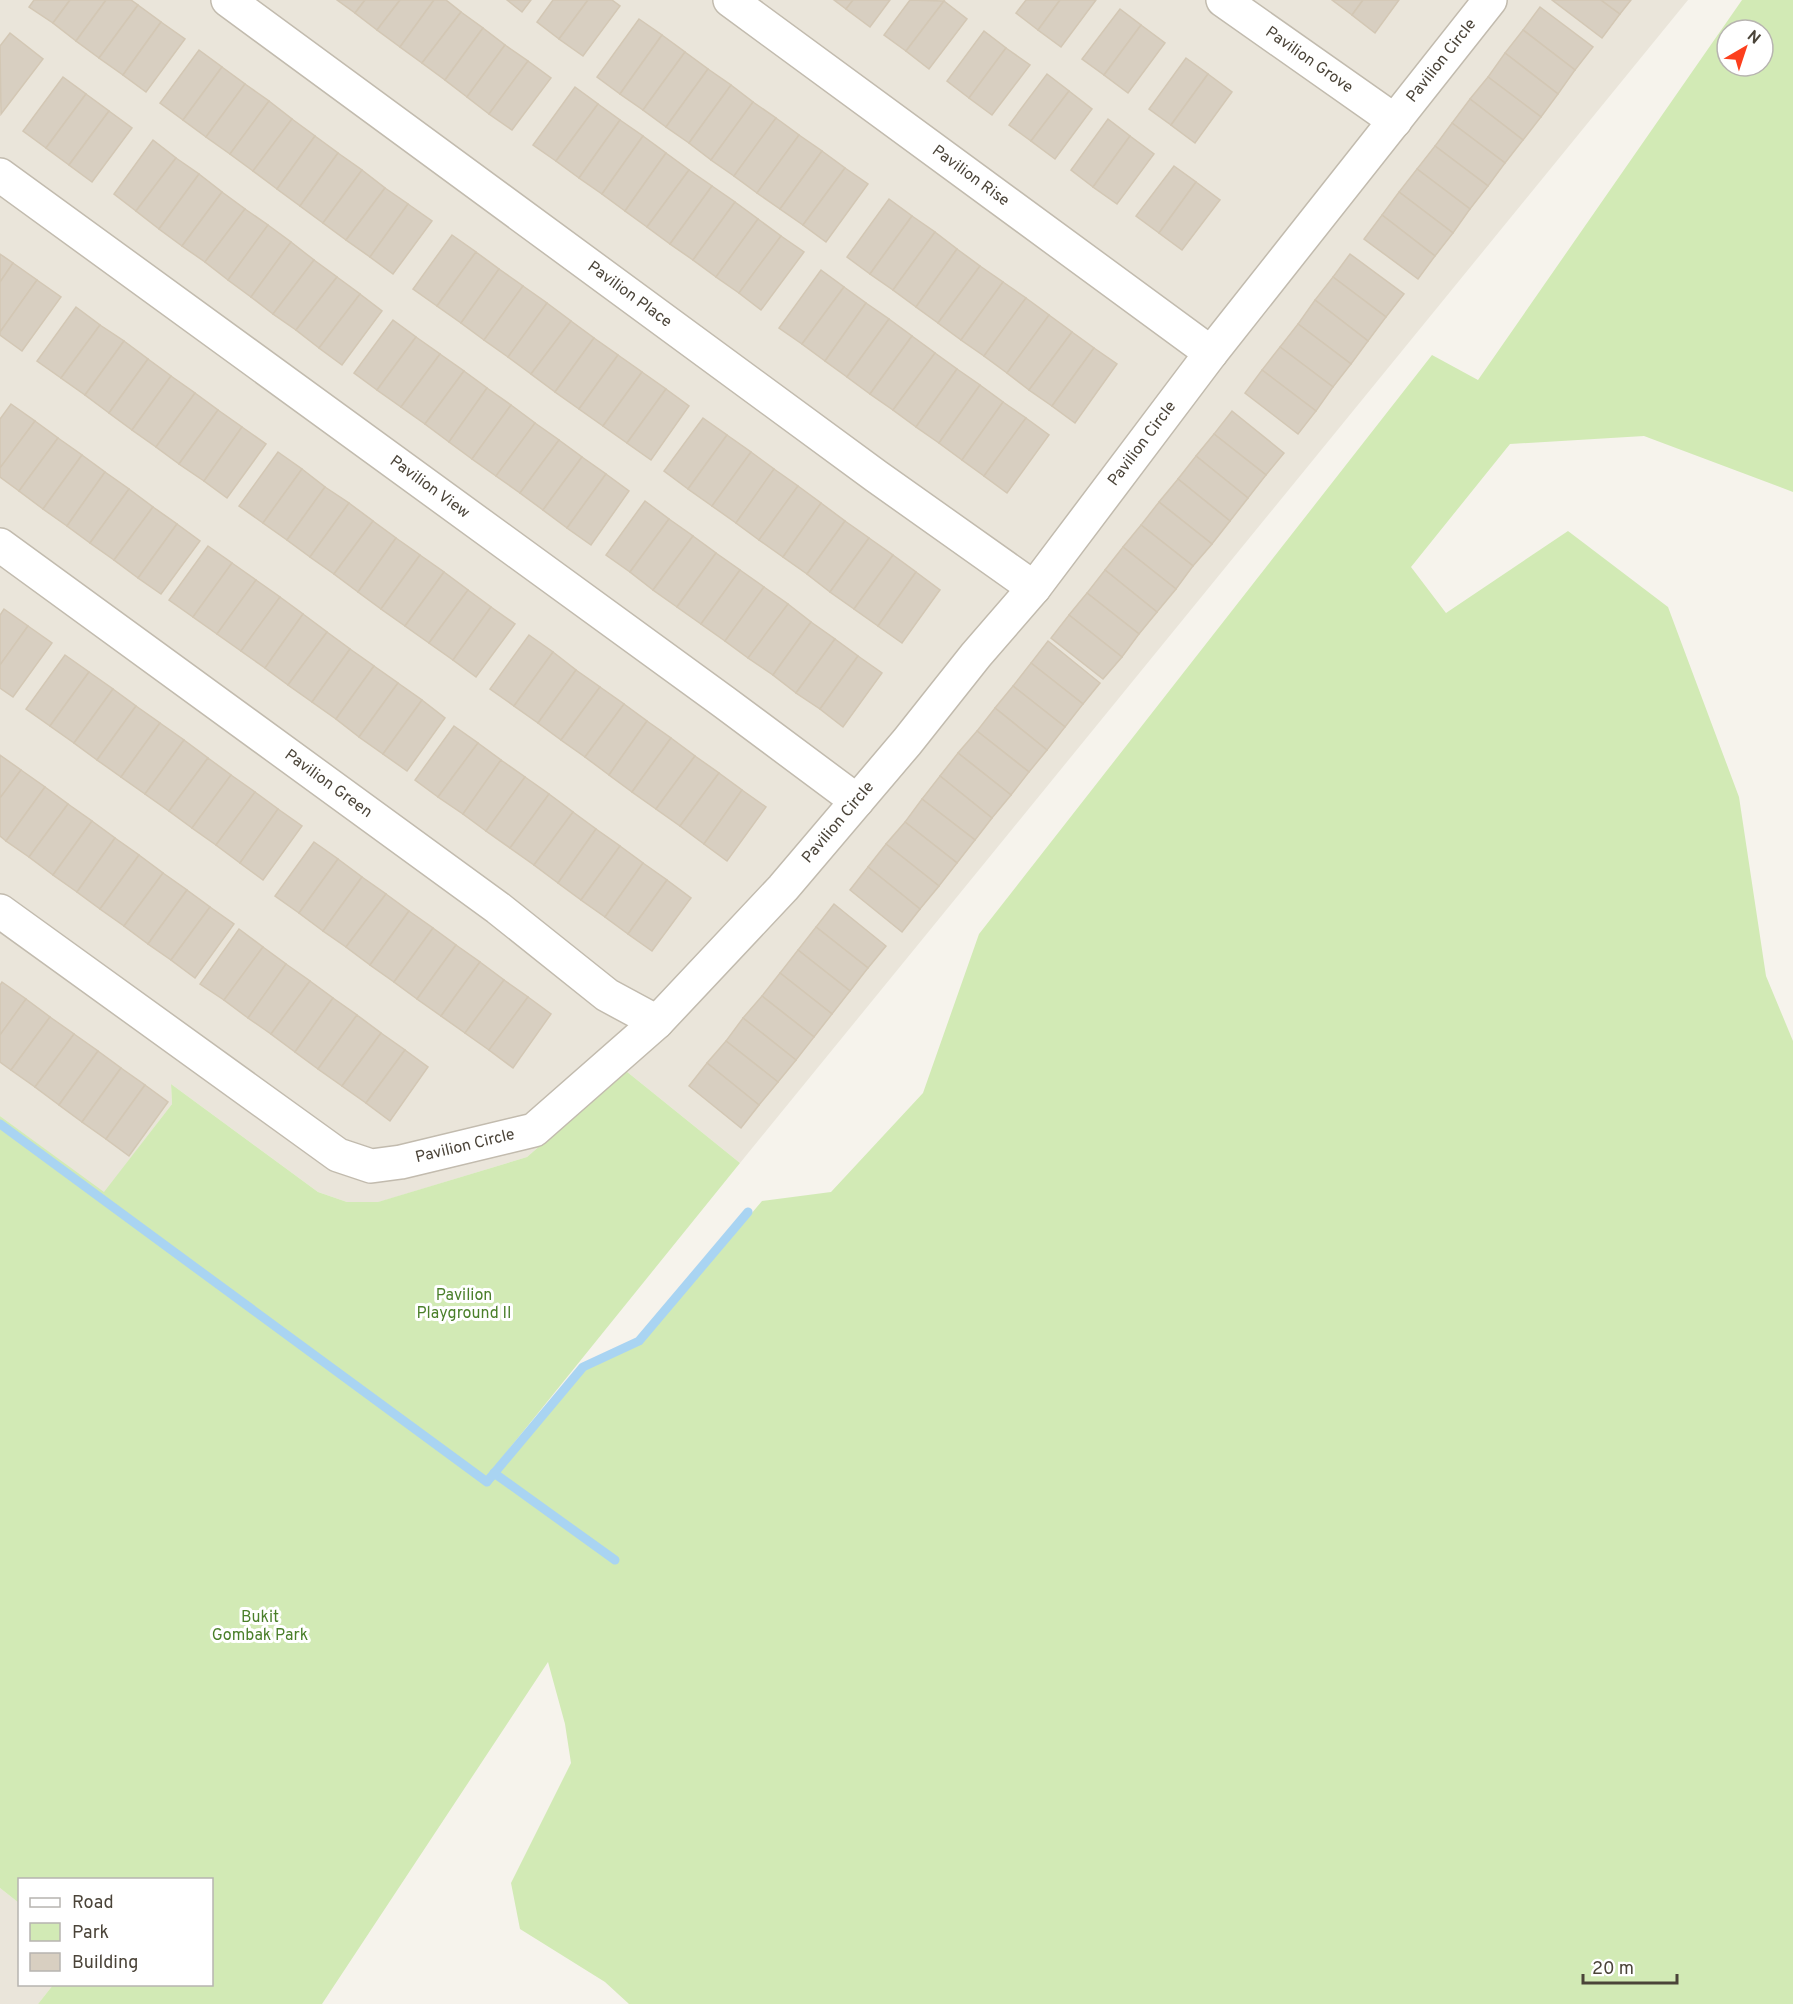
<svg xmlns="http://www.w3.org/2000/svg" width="1793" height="2004" font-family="Overpass,sans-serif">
<rect width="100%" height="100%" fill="#f6f3ec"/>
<!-- residential -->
<g fill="#eae5da">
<path d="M0 0H1688L740 1163 626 1071 527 1157 379 1202H347L318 1192 171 1084 172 1104 104 1193 0 1116Z"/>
<path d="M0 1888 19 1903 20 1984 53 1985 38 2004H0Z"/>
</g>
<!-- green -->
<path fill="#d2eab5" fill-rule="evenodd" d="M1742 0H1793V492L1644 436 1510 444 1411 567 1446 613 1568 531 1668 607 1739 797 1766 976 1793 1041V2004H629L605 1982 520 1929 511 1883 571 1763 565 1724 548 1662 322 2004H38L53 1985 212 1984V1880H20L19 1903 0 1888V1116L104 1192 172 1104 171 1084 318 1192 347 1202H378L527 1157 626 1071 740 1163 496 1465 585 1370 642 1343 762 1201 831 1192 923 1093 979 934 1432 355 1478 380ZM1727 30H1763V66H1727Z"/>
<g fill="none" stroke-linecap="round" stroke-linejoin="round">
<!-- stream -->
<g stroke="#a9d4f2" stroke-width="9">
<path d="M0 1124 487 1482 490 1478"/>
<path d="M494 1473 615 1560"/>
<path d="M491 1477 583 1367 639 1341 748 1212"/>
</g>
</g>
<!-- building -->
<g fill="#d8cfc1" stroke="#d3c7b4" stroke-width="1.5">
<path d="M34 0H70L53 23 29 7Z"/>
<path d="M70 0H106L76 41 53 23Z"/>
<path d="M106 0H131L138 5 99 58 76 41Z"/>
<path d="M337 0H365L355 13Z"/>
<path d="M365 0H400L377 30 355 13Z"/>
<path d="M400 0H434L400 47 377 30Z"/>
<path d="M434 0H446L461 12 422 63 400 47Z"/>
<path d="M507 0H531L522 12Z"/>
<path d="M553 0H588L559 39 537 22Z"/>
<path d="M588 0H612L620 6 583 56 559 39Z"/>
<path d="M834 0H853L846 9Z"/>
<path d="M853 0H890L870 27 846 9Z"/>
<path d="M910 0 944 1 906 51 884 35Z"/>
<path d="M1026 0H1060L1038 30 1016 13Z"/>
<path d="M1060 0H1096L1061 47 1038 30Z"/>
<path d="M1332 0H1363L1352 15Z"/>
<path d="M1363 0H1399L1375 33 1352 15Z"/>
<path d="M1552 0H1601L1620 14 1602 38Z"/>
<path d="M1601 0H1631L1620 14Z"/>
<path d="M944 1 967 19 929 69 906 51Z"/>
<path d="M138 5 161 22 123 75 99 58Z"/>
<path d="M1540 7 1593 47 1575 70 1523 30Z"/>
<path d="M1120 9 1141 25 1104 75 1082 59Z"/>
<path d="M461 12 483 28 445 80 422 63Z"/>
<path d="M639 19 662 35 620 94 597 77Z"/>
<path d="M161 22 185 39 146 92 123 75Z"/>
<path d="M1141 25 1165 43 1128 93 1104 75Z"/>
<path d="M483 28 505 45 467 97 445 80Z"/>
<path d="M1523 30 1575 70 1558 94 1505 53Z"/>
<path d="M984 31 1006 48 969 98 947 81Z"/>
<path d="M10 33 43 59 1 114 0 46Z"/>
<path d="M662 35 685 52 643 110 620 94Z"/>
<path d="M505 45 528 61 489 114 467 97Z"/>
<path d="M1006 48 1030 65 992 115 969 98Z"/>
<path d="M199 50 222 67 183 120 160 103Z"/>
<path d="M685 52 708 69 666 127 643 110Z"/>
<path d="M1505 53 1558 94 1541 117 1488 77Z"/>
<path d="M1186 58 1208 74 1171 125 1149 109Z"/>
<path d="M528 61 551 78 512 130 489 114Z"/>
<path d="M222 67 245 84 206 137 183 120Z"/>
<path d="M708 69 731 85 689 143 666 127Z"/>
<path d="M1047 74 1069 91 1031 141 1009 125Z"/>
<path d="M1208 74 1232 92 1195 143 1171 125Z"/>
<path d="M63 77 86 94 46 148 23 131Z"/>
<path d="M1488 77 1541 117 1523 140 1470 99Z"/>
<path d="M245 84 269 101 230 154 206 137Z"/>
<path d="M731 85 753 102 711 160 689 143Z"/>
<path d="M575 87 598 104 556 161 533 145Z"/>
<path d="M1069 91 1092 109 1055 159 1031 141Z"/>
<path d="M86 94 109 111 69 165 46 148Z"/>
<path d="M1470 99 1523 140 1505 163 1452 123Z"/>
<path d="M269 101 292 119 253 171 230 154Z"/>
<path d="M753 102 776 118 734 176 711 160Z"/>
<path d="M598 104 620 120 579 178 556 161Z"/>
<path d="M109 111 132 128 92 182 69 165Z"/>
<path d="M776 118 799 135 757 193 734 176Z"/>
<path d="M292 119 315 136 277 189 253 171Z"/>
<path d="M1108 119 1130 136 1093 187 1071 170Z"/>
<path d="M620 120 643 136 602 194 579 178Z"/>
<path d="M1452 123 1505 163 1488 186 1435 146Z"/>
<path d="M799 135 822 151 780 209 757 193Z"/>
<path d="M315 136 338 153 300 206 277 189Z"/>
<path d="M643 136 666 153 625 211 602 194Z"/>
<path d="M1130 136 1154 154 1117 204 1093 187Z"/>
<path d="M153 140 176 158 136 211 114 194Z"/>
<path d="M1435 146 1488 186 1470 209 1417 169Z"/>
<path d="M822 151 845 168 803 225 780 209Z"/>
<path d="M338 153 362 170 323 223 300 206Z"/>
<path d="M666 153 689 170 647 227 625 211Z"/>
<path d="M176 158 199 174 159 229 136 211Z"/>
<path d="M1174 166 1196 182 1159 233 1136 216Z"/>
<path d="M845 168 868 184 826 242 803 225Z"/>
<path d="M1417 169 1470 209 1453 233 1399 192Z"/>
<path d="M362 170 385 188 346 240 323 223Z"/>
<path d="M689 170 712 186 670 244 647 227Z"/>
<path d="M199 174 222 192 182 246 159 229Z"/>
<path d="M1196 182 1220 200 1182 250 1159 233Z"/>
<path d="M712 186 735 202 693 260 670 244Z"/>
<path d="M385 188 408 204 370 257 346 240Z"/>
<path d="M222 192 245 209 205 262 182 246Z"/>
<path d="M1399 192 1453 233 1435 256 1382 215Z"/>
<path d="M889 199 912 216 870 274 847 257Z"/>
<path d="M735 202 758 219 716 277 693 260Z"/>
<path d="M408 204 432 221 393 274 370 257Z"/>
<path d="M245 209 268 225 228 280 205 262Z"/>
<path d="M1382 215 1435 256 1418 279 1364 239Z"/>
<path d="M912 216 935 232 893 290 870 274Z"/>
<path d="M758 219 781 236 739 293 716 277Z"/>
<path d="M268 225 291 242 251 297 228 280Z"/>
<path d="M935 232 957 249 916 307 893 290Z"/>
<path d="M452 235 476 252 437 306 413 289Z"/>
<path d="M781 236 804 252 761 310 739 293Z"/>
<path d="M291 242 314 260 273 314 251 297Z"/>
<path d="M957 249 980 266 938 323 916 307Z"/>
<path d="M476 252 499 269 461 323 437 306Z"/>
<path d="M0 254 13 263 0 282Z"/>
<path d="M1350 254 1404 294 1386 317 1333 277Z"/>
<path d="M314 260 337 277 296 330 273 314Z"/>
<path d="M13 263 37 280 0 332V282Z"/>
<path d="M980 266 1003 282 961 340 938 323Z"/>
<path d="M499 269 523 286 484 340 461 323Z"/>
<path d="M821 270 844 287 802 344 779 328Z"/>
<path d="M337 277 360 294 319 348 296 330Z"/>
<path d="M1333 277 1386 317 1368 341 1315 300Z"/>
<path d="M37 280 61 297 22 351 0 335V332Z"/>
<path d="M1003 282 1026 298 984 356 961 340Z"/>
<path d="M523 286 547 303 508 357 484 340Z"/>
<path d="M844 287 866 303 825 361 802 344Z"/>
<path d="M360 294 382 311 342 365 319 348Z"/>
<path d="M1026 298 1049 315 1007 373 984 356Z"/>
<path d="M1315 300 1368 341 1351 364 1298 324Z"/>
<path d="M547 303 571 321 531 374 508 357Z"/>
<path d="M866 303 889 319 847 377 825 361Z"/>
<path d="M76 307 100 325 61 378 37 361Z"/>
<path d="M1049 315 1072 332 1029 390 1007 373Z"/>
<path d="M889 319 912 336 870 394 847 377Z"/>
<path d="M393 320 416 337 377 390 354 373Z"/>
<path d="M571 321 594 338 555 392 531 374Z"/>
<path d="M1298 324 1351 364 1333 387 1280 347Z"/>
<path d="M100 325 124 341 85 395 61 378Z"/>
<path d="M1072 332 1094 348 1052 406 1029 390Z"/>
<path d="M912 336 935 353 893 410 870 394Z"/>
<path d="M416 337 440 354 401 407 377 390Z"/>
<path d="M594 338 618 355 579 409 555 392Z"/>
<path d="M124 341 148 359 109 413 85 395Z"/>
<path d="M1280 347 1333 387 1316 411 1262 370Z"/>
<path d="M1094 348 1117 364 1075 423 1052 406Z"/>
<path d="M935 353 957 369 916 427 893 410Z"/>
<path d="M440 354 464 371 425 424 401 407Z"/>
<path d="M618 355 642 372 603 426 579 409Z"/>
<path d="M148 359 171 376 132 430 109 413Z"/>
<path d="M957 369 980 385 939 443 916 427Z"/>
<path d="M1262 370 1316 411 1298 434 1245 393Z"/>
<path d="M464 371 487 388 449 442 425 424Z"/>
<path d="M642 372 666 389 627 443 603 426Z"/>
<path d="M171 376 195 393 156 447 132 430Z"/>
<path d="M980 385 1003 402 962 460 939 443Z"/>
<path d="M487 388 511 405 472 459 449 442Z"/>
<path d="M666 389 689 406 651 460 627 443Z"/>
<path d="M195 393 218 410 179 464 156 447Z"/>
<path d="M1003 402 1026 418 984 476 962 460Z"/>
<path d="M11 404 35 421 0 468V419Z"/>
<path d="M511 405 535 423 496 476 472 459Z"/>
<path d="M218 410 242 427 204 481 179 464Z"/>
<path d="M1232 411 1284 453 1266 475 1214 434Z"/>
<path d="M703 418 727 435 688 489 664 471Z"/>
<path d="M1026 418 1049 435 1007 493 984 476Z"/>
<path d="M35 421 58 438 19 491 0 477V468Z"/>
<path d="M535 423 559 440 520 493 496 476Z"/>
<path d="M242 427 266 444 227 498 204 481Z"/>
<path d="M1214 434 1266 475 1248 498 1196 456Z"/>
<path d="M727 435 751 452 712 506 688 489Z"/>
<path d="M58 438 82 455 43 509 19 491Z"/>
<path d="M559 440 582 457 543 510 520 493Z"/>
<path d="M278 452 302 469 263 523 239 506Z"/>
<path d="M751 452 774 469 736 523 712 506Z"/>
<path d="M82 455 105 472 67 526 43 509Z"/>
<path d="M1196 456 1248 498 1230 521 1178 479Z"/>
<path d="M582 457 606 474 567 528 543 510Z"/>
<path d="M302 469 325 487 287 540 263 523Z"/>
<path d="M774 469 798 486 759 540 736 523Z"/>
<path d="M105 472 129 489 90 543 67 526Z"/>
<path d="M606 474 629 491 591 545 567 528Z"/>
<path d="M1178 479 1230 521 1212 544 1159 502Z"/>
<path d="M798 486 821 503 783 557 759 540Z"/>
<path d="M325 487 349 503 310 557 287 540Z"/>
<path d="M129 489 153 507 114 560 90 543Z"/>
<path d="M645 501 669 519 630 572 606 555Z"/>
<path d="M1159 502 1212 544 1193 566 1141 525Z"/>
<path d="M349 503 373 521 334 574 310 557Z"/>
<path d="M821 503 845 521 807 574 783 557Z"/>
<path d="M153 507 177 524 138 578 114 560Z"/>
<path d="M669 519 693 536 653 590 630 572Z"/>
<path d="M373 521 396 538 358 592 334 574Z"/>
<path d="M845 521 869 538 830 592 807 574Z"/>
<path d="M177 524 200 541 161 594 138 578Z"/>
<path d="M1141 525 1193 566 1176 589 1123 547Z"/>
<path d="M693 536 716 553 677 607 653 590Z"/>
<path d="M396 538 420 555 381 609 358 592Z"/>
<path d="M869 538 893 555 854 609 830 592Z"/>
<path d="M208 546 232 563 193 617 169 600Z"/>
<path d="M1123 547 1176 589 1157 612 1105 570Z"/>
<path d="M716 553 740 570 701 624 677 607Z"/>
<path d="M420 555 444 572 405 626 381 609Z"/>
<path d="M893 555 916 572 878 626 854 609Z"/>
<path d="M232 563 256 580 217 634 193 617Z"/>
<path d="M740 570 764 587 725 641 701 624Z"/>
<path d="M1105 570 1157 612 1139 634 1087 593Z"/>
<path d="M444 572 468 590 429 643 405 626Z"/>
<path d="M916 572 940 590 902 643 878 626Z"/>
<path d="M256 580 280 597 241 651 217 634Z"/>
<path d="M764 587 788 604 748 658 725 641Z"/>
<path d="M468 590 491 607 453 660 429 643Z"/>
<path d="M1087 593 1139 634 1122 657 1069 615Z"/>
<path d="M280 597 303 614 265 668 241 651Z"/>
<path d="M788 604 811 622 773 675 748 658Z"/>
<path d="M491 607 515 624 476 677 453 660Z"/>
<path d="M4 609 28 626 0 665V615Z"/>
<path d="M303 614 327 632 288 685 265 668Z"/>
<path d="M1069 615 1122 657 1103 679 1051 638Z"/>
<path d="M811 622 835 639 796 693 773 675Z"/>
<path d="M28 626 52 643 13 697 0 688V665Z"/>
<path d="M327 632 350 649 312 702 288 685Z"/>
<path d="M529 635 553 652 514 706 490 689Z"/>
<path d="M835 639 858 656 820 709 796 693Z"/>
<path d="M1048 641 1100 683 1083 704 1031 663Z"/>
<path d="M350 649 374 666 336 719 312 702Z"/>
<path d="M553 652 576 670 538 723 514 706Z"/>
<path d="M65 655 89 672 50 726 26 709Z"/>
<path d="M858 656 882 673 843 727 820 709Z"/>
<path d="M1031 663 1083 704 1065 727 1013 686Z"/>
<path d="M374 666 398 683 359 737 336 719Z"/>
<path d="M576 670 600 687 561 740 538 723Z"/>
<path d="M89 672 113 689 74 743 50 726Z"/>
<path d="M398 683 422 700 383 754 359 737Z"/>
<path d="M1013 686 1065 727 1047 750 995 708Z"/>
<path d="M600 687 624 704 585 757 561 740Z"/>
<path d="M113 689 136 706 97 760 74 743Z"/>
<path d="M422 700 445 718 407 771 383 754Z"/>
<path d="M624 704 647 721 609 775 585 757Z"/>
<path d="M136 706 160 723 121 777 97 760Z"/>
<path d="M995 708 1047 750 1029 772 977 731Z"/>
<path d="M647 721 671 738 632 792 609 775Z"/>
<path d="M160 723 184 740 145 794 121 777Z"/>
<path d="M454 726 478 743 438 797 415 780Z"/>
<path d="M977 731 1029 772 1011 795 958 753Z"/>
<path d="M671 738 695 756 656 809 632 792Z"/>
<path d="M184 740 208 758 169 811 145 794Z"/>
<path d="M478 743 501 760 463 814 438 797Z"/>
<path d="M958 753 1011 795 992 818 940 776Z"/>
<path d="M0 755 21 770 0 798Z"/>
<path d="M695 756 719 773 680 826 656 809Z"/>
<path d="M208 758 231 775 192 828 169 811Z"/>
<path d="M501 760 525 777 486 831 463 814Z"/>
<path d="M21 770 45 787 6 841 0 836V798Z"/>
<path d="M719 773 742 790 704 844 680 826Z"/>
<path d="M231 775 255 792 216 845 192 828Z"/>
<path d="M940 776 992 818 975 840 922 799Z"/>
<path d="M525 777 549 794 510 848 486 831Z"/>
<path d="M45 787 68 804 29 857 6 841Z"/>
<path d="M742 790 766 807 727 861 704 844Z"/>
<path d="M255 792 278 809 240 863 216 845Z"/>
<path d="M549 794 573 812 534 865 510 848Z"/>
<path d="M922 799 975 840 957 863 905 822Z"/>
<path d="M68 804 92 821 53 875 29 857Z"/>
<path d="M278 809 302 826 263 880 240 863Z"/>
<path d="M573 812 596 829 558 883 534 865Z"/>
<path d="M92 821 115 838 77 892 53 875Z"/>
<path d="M905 822 957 863 939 886 886 844Z"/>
<path d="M596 829 620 846 581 900 558 883Z"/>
<path d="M115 838 139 855 100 909 77 892Z"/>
<path d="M314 842 338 859 299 913 275 896Z"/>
<path d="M886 844 939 886 920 909 868 867Z"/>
<path d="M620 846 643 863 605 917 581 900Z"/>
<path d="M139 855 163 873 124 926 100 909Z"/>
<path d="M338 859 362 877 323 931 299 913Z"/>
<path d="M643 863 667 880 628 934 605 917Z"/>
<path d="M868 867 920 909 902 932 850 890Z"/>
<path d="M163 873 187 890 148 944 124 926Z"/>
<path d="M362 877 386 894 346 947 323 931Z"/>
<path d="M667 880 691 898 652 951 628 934Z"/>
<path d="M187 890 210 907 171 960 148 944Z"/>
<path d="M386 894 409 911 370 965 346 947Z"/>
<path d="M834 904 886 946 868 968 816 927Z"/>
<path d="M210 907 234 924 195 978 171 960Z"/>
<path d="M409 911 433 928 394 982 370 965Z"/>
<path d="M816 927 868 968 850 991 798 950Z"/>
<path d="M433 928 456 945 417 999 394 982Z"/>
<path d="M239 929 263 947 224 1000 200 984Z"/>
<path d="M456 945 480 962 441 1016 417 999Z"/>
<path d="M263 947 286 964 248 1018 224 1000Z"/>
<path d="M798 950 850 991 832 1014 780 973Z"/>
<path d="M480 962 504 980 465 1033 441 1016Z"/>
<path d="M286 964 310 981 271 1034 248 1018Z"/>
<path d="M780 973 832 1014 814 1037 762 996Z"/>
<path d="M504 980 528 997 489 1050 465 1033Z"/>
<path d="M310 981 333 998 295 1052 271 1034Z"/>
<path d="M2 982 26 999 0 1035V985Z"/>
<path d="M762 996 814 1037 796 1060 743 1018Z"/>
<path d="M528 997 551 1014 513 1068 489 1050Z"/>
<path d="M333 998 357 1015 318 1069 295 1052Z"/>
<path d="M26 999 50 1017 11 1070 0 1062V1035Z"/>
<path d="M357 1015 381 1033 342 1086 318 1069Z"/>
<path d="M50 1017 74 1034 35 1087 11 1070Z"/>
<path d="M743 1018 796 1060 778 1082 726 1041Z"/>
<path d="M381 1033 405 1050 366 1103 342 1086Z"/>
<path d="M74 1034 98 1051 59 1105 35 1087Z"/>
<path d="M726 1041 778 1082 759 1105 707 1063Z"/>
<path d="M405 1050 428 1067 390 1121 366 1103Z"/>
<path d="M98 1051 121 1068 82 1122 59 1105Z"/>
<path d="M707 1063 759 1105 741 1128 689 1086Z"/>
<path d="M121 1068 145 1085 106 1139 82 1122Z"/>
<path d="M145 1085 168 1102 129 1156 106 1139Z"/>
</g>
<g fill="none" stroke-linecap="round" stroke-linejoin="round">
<defs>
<g id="minor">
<path id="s1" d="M228 0 876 476 1034 588"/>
<path id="s2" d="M730 0 1211 353"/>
<path id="s3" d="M1223 0 1395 121"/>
<path id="s4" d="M0 175 724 702 857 801"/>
<path id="s5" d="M0 545 498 908 607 995 657 1022"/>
<path id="s6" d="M0 911 338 1155 371 1166 401 1162 534 1130 657 1022 783 888 907 742 976 655 1034 588 1211 353 1490 0"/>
</g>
</defs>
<!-- minor casing -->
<use href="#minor" stroke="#c2bbae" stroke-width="36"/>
<!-- minor -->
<use href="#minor" stroke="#fff" stroke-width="33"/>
</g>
<g text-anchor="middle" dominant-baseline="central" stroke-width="6" stroke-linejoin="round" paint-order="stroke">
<!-- street labels -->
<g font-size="16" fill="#4b4439" stroke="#fff">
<text stroke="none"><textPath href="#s3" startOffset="105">Pavilion Grove</textPath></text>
<text stroke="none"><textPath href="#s6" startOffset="2024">Pavilion Circle</textPath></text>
<text stroke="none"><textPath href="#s2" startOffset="298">Pavilion Rise</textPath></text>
<text stroke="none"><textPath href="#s1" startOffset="498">Pavilion Place</textPath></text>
<text stroke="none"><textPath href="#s6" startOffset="1538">Pavilion Circle</textPath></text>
<text stroke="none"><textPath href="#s4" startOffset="531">Pavilion View</textPath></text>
<text stroke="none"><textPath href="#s5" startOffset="406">Pavilion Green</textPath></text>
<text stroke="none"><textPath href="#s6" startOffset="1052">Pavilion Circle</textPath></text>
<text stroke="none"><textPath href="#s6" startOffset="548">Pavilion Circle</textPath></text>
</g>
<!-- park labels -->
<g font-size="16" fill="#4a7f2a" stroke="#fff">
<text x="464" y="1296">Pavilion<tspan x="464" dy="18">Playground II</tspan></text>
<text x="260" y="1618">Bukit<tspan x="260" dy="18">Gombak Park</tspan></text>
</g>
</g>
<!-- legend -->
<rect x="18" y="1878" width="195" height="108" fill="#ffffff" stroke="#b7b4b0" stroke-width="1.5"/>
<rect x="30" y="1898" width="30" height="9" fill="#ffffff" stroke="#b7b4b0" stroke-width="1.5"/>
<text x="72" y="1908" font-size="18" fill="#4b4439">Road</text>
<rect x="30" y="1923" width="30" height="18" fill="#d2eab5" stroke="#b7b4b0" stroke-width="1.5"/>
<text x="72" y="1938" font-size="18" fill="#4b4439">Park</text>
<rect x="30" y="1953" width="30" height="18" fill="#d8cfc1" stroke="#b7b4b0" stroke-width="1.5"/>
<text x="72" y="1968" font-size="18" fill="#4b4439">Building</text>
<!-- north arrow -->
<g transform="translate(1745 48) rotate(39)"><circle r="28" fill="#ffffff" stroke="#b7b4b0" stroke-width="1.5"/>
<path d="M0-4.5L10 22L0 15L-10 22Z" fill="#fc3f1d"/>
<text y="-9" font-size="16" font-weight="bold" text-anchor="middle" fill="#4b4439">N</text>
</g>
<!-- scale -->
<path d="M1583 1974v9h94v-9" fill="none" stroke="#4b4439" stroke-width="3"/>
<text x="1592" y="1974" font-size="18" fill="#4b4439" stroke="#ffffff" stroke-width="4.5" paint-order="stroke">20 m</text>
</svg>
